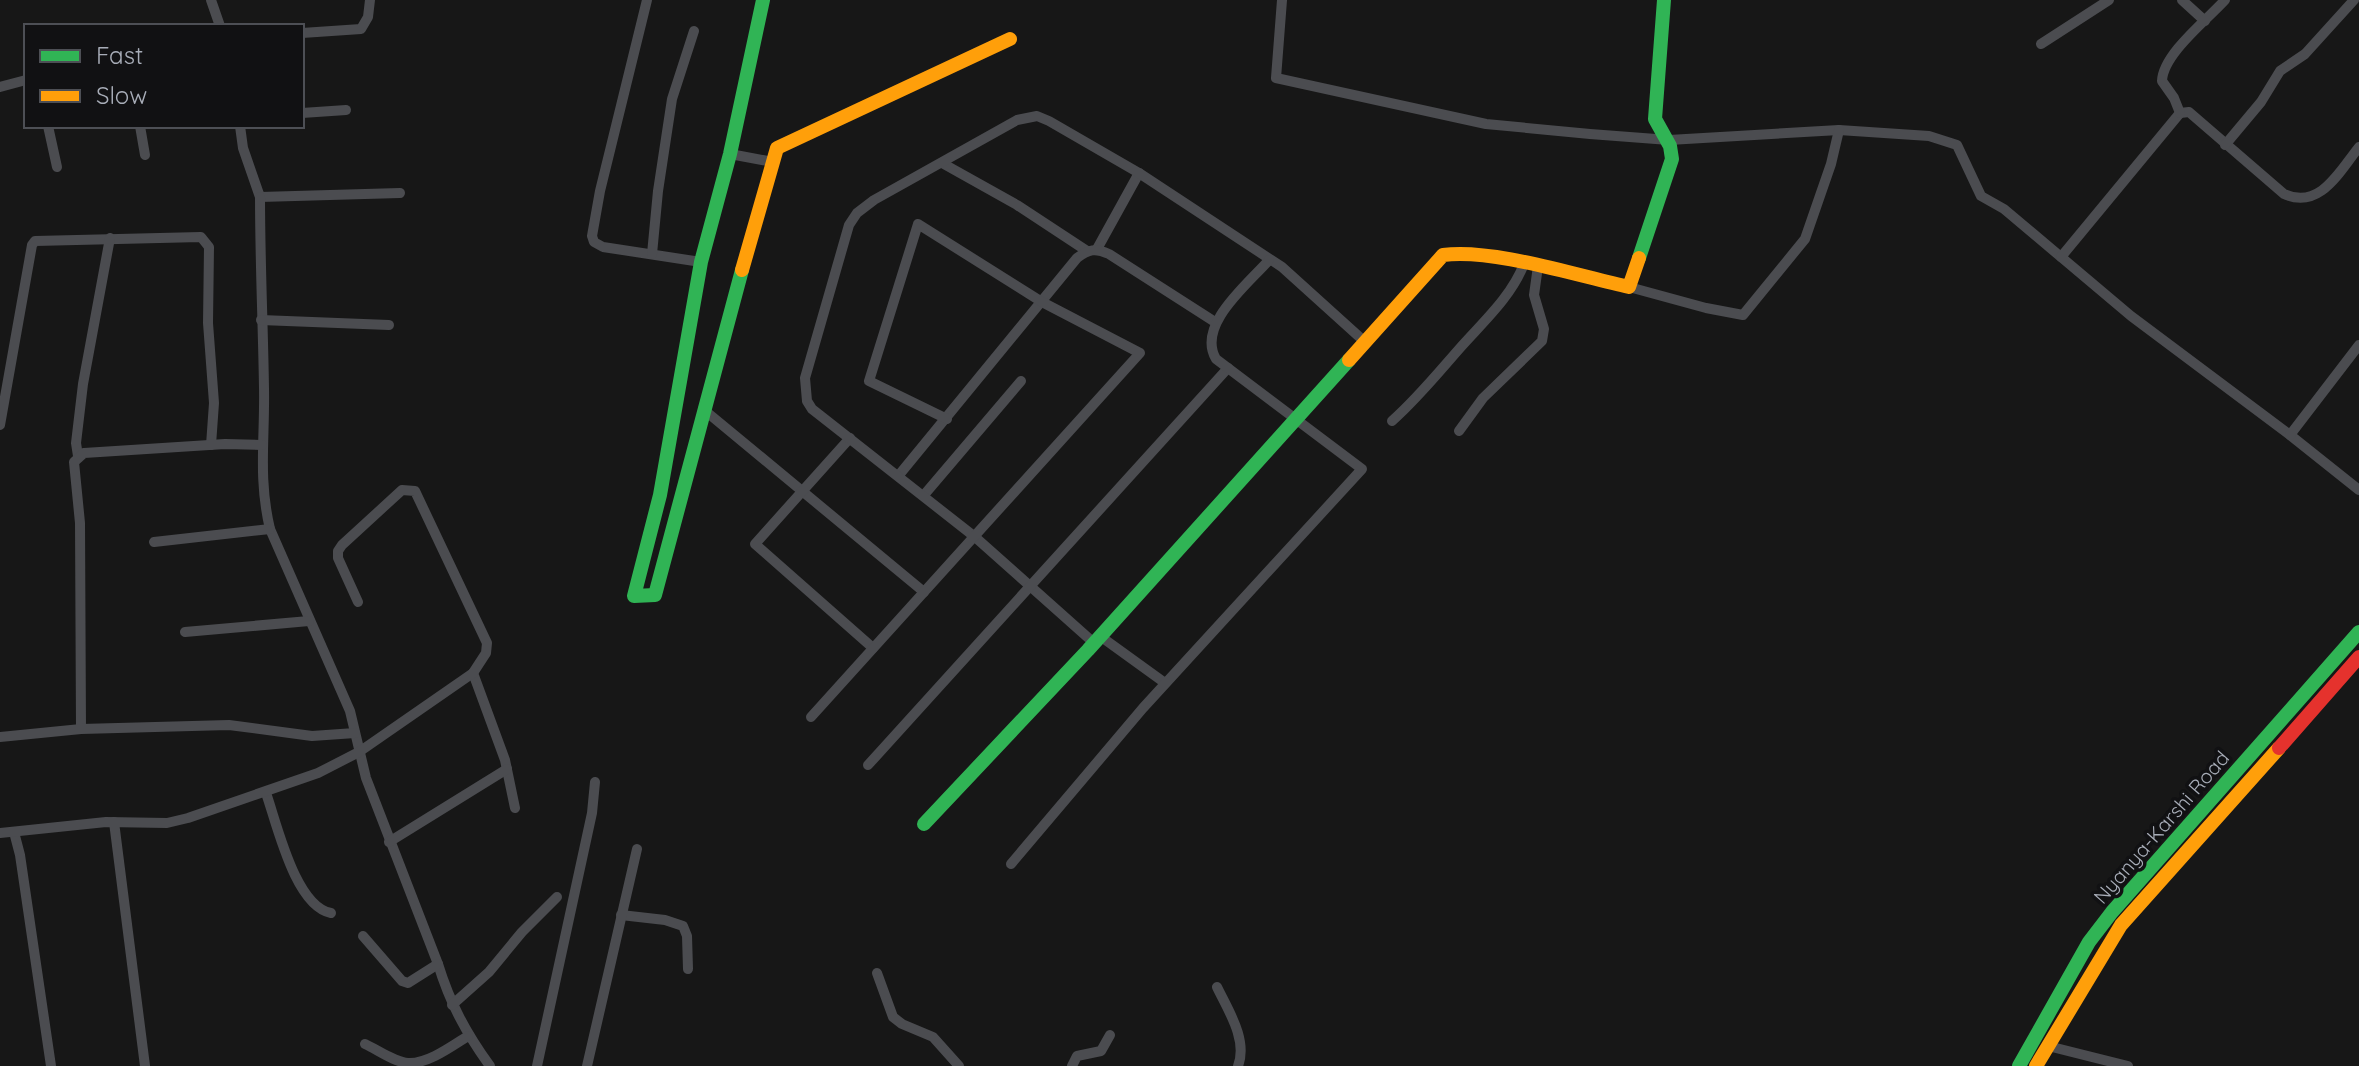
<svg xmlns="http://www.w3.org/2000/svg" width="2359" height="1066" font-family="Quicksand,sans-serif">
<rect width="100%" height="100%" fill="#171717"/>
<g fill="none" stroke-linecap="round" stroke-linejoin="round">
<!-- street -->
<g stroke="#4b4c50" stroke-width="10">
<path d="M211 0 220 26"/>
<path d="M647 0 600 191 592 236 594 242 603 247 701 262"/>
<path d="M1282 0 1276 78 1486 124 1590 134 1669 140 1839 130 1929 136 1957 145 1981 196 2004 209 2061 257"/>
<path d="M2182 0 2205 21"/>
<path d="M302 33 361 29 368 17 370 0"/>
<path d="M2041 44 2109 0"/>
<path d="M0 87 26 80"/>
<path d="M302 113 346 110"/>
<path d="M2180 113 2061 257 2131 316 2290 435 2359 490"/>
<path d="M2180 113 2189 112 2284 194C2320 210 2339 172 2359 147"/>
<path d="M2180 113 2174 98 2162 81C2163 54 2207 20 2225 0"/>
<path d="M48 126 57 167"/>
<path d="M140 126 145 155"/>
<path d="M240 126 243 148 260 197 400 193"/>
<path d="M2225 145 2261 102 2280 71 2305 54 2354 0"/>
<path d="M730 154 773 162"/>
<path d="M942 163 1017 205 1087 251"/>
<path d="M260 197C260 261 263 324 264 388 265 439 258 478 270 529L350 711 366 778 438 964C450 1003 466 1033 490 1066"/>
<path d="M1097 249 1139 173"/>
<path d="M652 254 658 191 672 99 694 31"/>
<path d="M1629 287 1706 308 1743 315 1805 239 1831 164 1839 130"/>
<path d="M261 320 389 325"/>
<path d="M703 409 924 592"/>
<path d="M1392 421C1417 399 1438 373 1460 348 1484 321 1511 297 1524 264"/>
<path d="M0 425 32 245 35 241 201 237 209 247 208 323 214 403 211 445"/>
<path d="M1459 431 1483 398 1542 341 1544 329 1534 295 1538 266"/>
<path d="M2290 435 2359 345"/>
<path d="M850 438 755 544 873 648"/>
<path d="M78 456 76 443 83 384 110 238"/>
<path d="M899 475 1077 258C1089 249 1095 248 1109 254L1215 322"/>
<path d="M924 495 1021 381"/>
<path d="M154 542 270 529"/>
<path d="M185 632 309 621"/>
<path d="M1100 636 1165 683"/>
<path d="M1094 643 975 537 812 409 807 401 805 378 849 225 857 213 874 200 1017 120 1037 116 1049 121 1139 173 1282 267 1365 342"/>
<path d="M473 673 505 760 515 808"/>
<path d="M811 717 1140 353 1042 302 918 224 869 381 947 419"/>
<path d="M81 729 80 523 74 462 84 453 225 444 262 445"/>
<path d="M0 737 81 729 229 725 312 736 355 733"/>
<path d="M868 765 1228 368"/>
<path d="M266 793C277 824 295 906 331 913"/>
<path d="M114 822 145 1066"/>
<path d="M14 832 20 855 51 1066"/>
<path d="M0 833 106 822 167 823 188 818 318 773 359 752 473 673 486 653 487 643 415 491 402 490 342 545 338 551V558L358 602"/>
<path d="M389 842 507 769"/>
<path d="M1011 864 1143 708 1362 469 1216 359C1196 325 1248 284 1269 260"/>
<path d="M621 915 665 920 683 926 687 936 688 969"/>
<path d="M363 936 402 981 408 983 438 964"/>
<path d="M877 973 893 1017 902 1024 933 1037 959 1066"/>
<path d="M1217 987C1228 1010 1248 1040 1238 1066"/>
<path d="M452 1005 489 972 522 932 557 897"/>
<path d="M365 1044C378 1050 394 1062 408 1063 428 1064 452 1046 468 1036"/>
<path d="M2048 1046 2128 1066"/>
<path d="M537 1066 592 813 595 782"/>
<path d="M587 1066 637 849"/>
<path d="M1072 1066 1077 1056 1101 1051 1110 1035"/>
</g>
<!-- fast -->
<g stroke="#30b455" stroke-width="14">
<path d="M1639 258 1672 159 1670 146 1655 119 1664 0"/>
<path d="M742 270 655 595 634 596 660 495 701 262 730 154 763 0"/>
<path d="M924 824 1088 650 1349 360"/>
<path d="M2019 1066 2089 942 2112 912 2359 632"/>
</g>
<!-- slow -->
<g stroke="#ff9f0a" stroke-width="14">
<path d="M742 270 777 148 1010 39"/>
<path d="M1349 360 1443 255C1492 248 1578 276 1629 287L1639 258"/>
<path d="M2036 1066 2121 925 2279 748"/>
</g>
<!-- jam -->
<path stroke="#e5322d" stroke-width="14" d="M2279 748 2359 657"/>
</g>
<g text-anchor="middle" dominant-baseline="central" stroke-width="7" stroke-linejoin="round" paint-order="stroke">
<!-- street labels -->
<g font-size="20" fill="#a8adb8" stroke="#111113">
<text transform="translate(2161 827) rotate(-49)">Nyanya-Karshi Road</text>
</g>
</g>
<!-- legend -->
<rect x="24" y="24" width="280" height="104" fill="#111113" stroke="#4d4f55" stroke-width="2"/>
<rect x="40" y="50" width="40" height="12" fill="#30b455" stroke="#4d4f55" stroke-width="2"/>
<text x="96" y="64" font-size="24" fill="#a8adb8">Fast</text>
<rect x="40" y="90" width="40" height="12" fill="#ff9f0a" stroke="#4d4f55" stroke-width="2"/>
<text x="96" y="104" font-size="24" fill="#a8adb8">Slow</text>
</svg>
